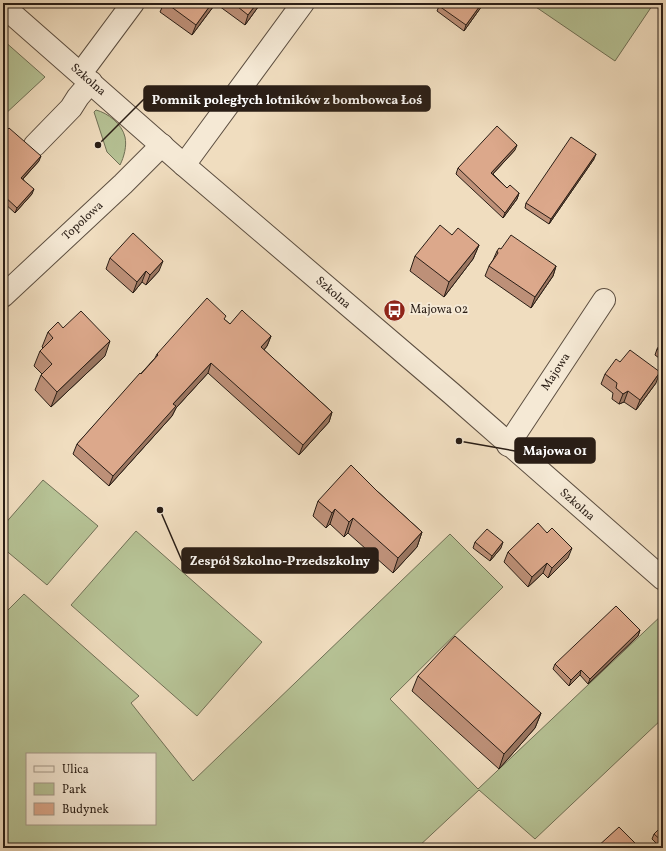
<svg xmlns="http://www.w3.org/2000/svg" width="666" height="851" font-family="Vollkorn,serif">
<rect width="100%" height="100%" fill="#f0ddbf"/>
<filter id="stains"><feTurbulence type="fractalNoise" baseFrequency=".005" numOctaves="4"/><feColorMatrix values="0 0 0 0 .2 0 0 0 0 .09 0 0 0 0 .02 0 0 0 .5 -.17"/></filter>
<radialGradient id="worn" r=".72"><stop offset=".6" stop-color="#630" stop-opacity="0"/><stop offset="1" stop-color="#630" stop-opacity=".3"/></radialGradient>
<!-- green -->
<g fill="#b6c295" stroke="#707056" fill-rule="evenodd">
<path d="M530 3H654L615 61Z"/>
<path d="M3 40 45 77 3 116Z"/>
<path d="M96 110C108 113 122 124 125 137 127 146 124 157 120 165L107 152 94 112Z"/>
<path d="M43 480 98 526 47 585 3 548V526Z"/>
<path d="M136 531 262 642 197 716 71 605Z"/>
<path d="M450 534 503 587 390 699 478 789 663 614V718L535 839 479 790 417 848H3V615L24 594 139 696 131 703 193 781ZM27 754H155V824H27Z"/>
</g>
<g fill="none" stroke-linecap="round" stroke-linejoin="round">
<defs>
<g id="minor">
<path d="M3 6 184 165 451 393 663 579"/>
<path d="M81 73 133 3"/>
<path d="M35 145 71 108 78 97 91 82"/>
<path d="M184 165 303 3"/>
<path d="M3 296 123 184 162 145"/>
<path d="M508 445 604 300"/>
</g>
</defs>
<!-- minor casing -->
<use href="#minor" stroke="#5c4e40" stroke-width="24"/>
<!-- minor -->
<use href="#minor" stroke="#f5e9d5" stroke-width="22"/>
</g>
<!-- wall -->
<g fill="#bd9078" stroke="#2a1e16">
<path d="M164 3H216L192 35 160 12Z"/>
<path d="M220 3H261L245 25 219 6Z"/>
<path d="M441 3H484L464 31 437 11 439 6Z"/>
<path d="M3 134 39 161 23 179 32 194 15 213 3 202Z"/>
<path d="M515 150 493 174 507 188 519 193 517 199 503 218 456 174 458 168Z"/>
<path d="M594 159 549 224 525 208 526 203Z"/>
<path d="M452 235 479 245 473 259 444 297 410 271 415 256Z"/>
<path d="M501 249 556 266 553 276 531 308 485 276 489 266 493 260 497 251Z"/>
<path d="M110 258 159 271 146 285 142 282 133 293 106 269Z"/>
<path d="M225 320 230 324 271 336 267 346 264 350 332 412 329 422 299 455 208 373 176 408 172 416 109 486 73 454 77 444 155 358 157 354Z"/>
<path d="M63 328 105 356 51 407 35 390 41 375 42 374 34 366 40 351 43 348 42 347 48 332Z"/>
<path d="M663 341V361L655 355 657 349Z"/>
<path d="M620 362 656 383 636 410 624 402 619 404 612 399 613 393 601 384 605 374Z"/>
<path d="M377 491 422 532 417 547 393 573 348 533 344 537 330 524 326 528 313 516 318 501Z"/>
<path d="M475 542 501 548 490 561 473 548Z"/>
<path d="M508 552 568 558 548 578 543 573 528 587 504 562Z"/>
<path d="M640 630 638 636 588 684 580 675 569 686 553 669 555 664Z"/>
<path d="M418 676 541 713 535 728 499 769 412 691Z"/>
<path d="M663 825V848H661L652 839 654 834Z"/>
</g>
<!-- shaded-wall -->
<g fill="#9a7661" stroke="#2a1e16">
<path d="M212 3H216L192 35 196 25Z"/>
<path d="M257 3H261L245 25 248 15Z"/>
<path d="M482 3H484L464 31 466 25Z"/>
<path d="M517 145 515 150 489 178 491 173Z"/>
<path d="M596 154 594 159 549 224 551 219Z"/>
<path d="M41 156 39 161 19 183 21 178Z"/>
<path d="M34 189 32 194 15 213 17 208Z"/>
<path d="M519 193 517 199 503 218 505 213Z"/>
<path d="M479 245 473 259 444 297 449 282Z"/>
<path d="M163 261 159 271 146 285 150 275Z"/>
<path d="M556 266 553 276 531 308 535 297Z"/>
<path d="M146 271 142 282 133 293 137 282Z"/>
<path d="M271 336 267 346 257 358 261 347Z"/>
<path d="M110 341 105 356 51 407 57 392Z"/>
<path d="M211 363 208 373 176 408 172 416 109 486 113 476 173 404Z"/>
<path d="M660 372 656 383 636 410 640 400Z"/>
<path d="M628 391 624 402 619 404 623 394Z"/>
<path d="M332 412 329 422 299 455 303 445Z"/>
<path d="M335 509 330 524 326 528 332 513Z"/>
<path d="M353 518 348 533 344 537 349 522Z"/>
<path d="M422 532 417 547 393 573 398 558Z"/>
<path d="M503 542 501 548 490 561 492 556Z"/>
<path d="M572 548 568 558 548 578 552 568Z"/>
<path d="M547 563 543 573 528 587 532 577Z"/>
<path d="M640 630 638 636 588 684 590 679Z"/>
<path d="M581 670 580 675 569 686 571 680Z"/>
<path d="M541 713 535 728 499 769 504 754Z"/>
</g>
<!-- building -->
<g fill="#dca88b" stroke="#2a1e16">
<path d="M166 3H212L196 25Z"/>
<path d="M233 3H257L248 15Z"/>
<path d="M441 3H482L466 25 439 6Z"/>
<path d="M497 126 517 145 491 173 507 188 510 185 519 193 505 213 458 168Z"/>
<path d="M9 128 41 156 21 178 34 189 17 208 3 195V134Z"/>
<path d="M571 137 596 154 551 219 526 203Z"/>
<path d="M440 225 452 235 458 228 479 245 449 282 415 256Z"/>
<path d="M133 233 163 261 150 275 146 271 137 282 110 258Z"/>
<path d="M511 235 556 266 535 297 489 266 498 253 497 251 499 248 501 249Z"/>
<path d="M207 298 226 316 224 319 230 324 242 310 245 313 271 336 261 347 332 412 303 445 211 363 173 404 176 406 113 476 77 444 140 373 141 374 158 355 157 354Z"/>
<path d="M81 311 110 341 57 392 41 375 52 364 40 351 53 338 48 332 58 322 63 328Z"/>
<path d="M663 341V354L657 349Z"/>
<path d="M630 350 660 372 640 400 628 391 623 394 616 388 617 383 605 374 616 359 620 362Z"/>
<path d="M351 465 377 491 422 532 398 558 353 518 349 522 335 509 332 513 318 501Z"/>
<path d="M538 523 547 533 552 528 572 548 552 568 547 563 532 577 508 552Z"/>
<path d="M487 529 503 542 492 556 475 542Z"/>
<path d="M616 606 640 630 590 679 581 670 571 680 555 664Z"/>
<path d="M455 636 541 713 504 754 418 676Z"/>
<path d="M663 825V842L654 834Z"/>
<path d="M619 827 637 845 634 848H596Z"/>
</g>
<!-- icons -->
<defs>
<symbol id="bus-disc" viewBox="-11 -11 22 22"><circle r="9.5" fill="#8f2418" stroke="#f5e9d5"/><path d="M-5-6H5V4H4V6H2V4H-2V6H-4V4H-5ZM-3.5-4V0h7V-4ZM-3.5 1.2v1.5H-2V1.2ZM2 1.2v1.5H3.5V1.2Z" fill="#fff"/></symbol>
</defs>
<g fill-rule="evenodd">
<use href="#bus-disc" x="382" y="298" width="25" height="25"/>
</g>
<g text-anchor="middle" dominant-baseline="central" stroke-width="4" stroke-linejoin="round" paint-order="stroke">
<!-- street labels -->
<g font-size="12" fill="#2a1e16" stroke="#f5e9d5">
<text transform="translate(88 80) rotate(41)">Szkolna</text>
<text transform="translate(83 221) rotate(-43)">Topolowa</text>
<text transform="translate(333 293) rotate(41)">Szkolna</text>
<text transform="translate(556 372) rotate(-57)">Majowa</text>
<text transform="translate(577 505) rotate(41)">Szkolna</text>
</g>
<!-- poi labels -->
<g font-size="12" fill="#2a1e16" stroke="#f5e9d5" text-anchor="start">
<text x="410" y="310">Majowa 02</text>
</g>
</g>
<!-- callouts -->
<path fill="none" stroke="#2a1e16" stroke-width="1.5" d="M98 145L144 99M459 441L515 451M160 510L182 561"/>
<g fill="#2a1e16" stroke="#f5e9d5" stroke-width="1.5">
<circle cx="98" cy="145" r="4"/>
<circle cx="459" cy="441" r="4"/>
<circle cx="160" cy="510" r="4"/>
</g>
<g fill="#2a1e16" stroke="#2a1e16" stroke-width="1.5">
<rect x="144" y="86" width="286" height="25" rx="4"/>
<rect x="515" y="438" width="80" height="25" rx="4"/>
<rect x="182" y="548" width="196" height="25" rx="4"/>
</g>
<g font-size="13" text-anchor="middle" font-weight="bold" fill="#fff">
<text x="287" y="104">Pomnik poległych lotników z bombowca Łoś</text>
<text x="555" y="455">Majowa 01</text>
<text x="280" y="565">Zespół Szkolno-Przedszkolny</text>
</g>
<!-- margin -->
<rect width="666" height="851" fill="none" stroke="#f0ddbf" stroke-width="16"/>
<rect x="4" y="4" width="658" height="843" fill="none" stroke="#2a1e16" stroke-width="2"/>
<rect x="8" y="8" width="650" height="835" fill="none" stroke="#2a1e16"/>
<!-- legend -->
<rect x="26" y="753" width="130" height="72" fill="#f5e9d5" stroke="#a49889"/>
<rect x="34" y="766" width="20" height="6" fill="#f5e9d5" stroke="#a49889"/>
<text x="62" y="773" font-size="12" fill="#2a1e16">Ulica</text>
<rect x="34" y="783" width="20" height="12" fill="#b6c295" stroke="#a49889"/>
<text x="62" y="793" font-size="12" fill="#2a1e16">Park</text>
<rect x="34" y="803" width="20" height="12" fill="#dca88b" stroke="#a49889"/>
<text x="62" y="813" font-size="12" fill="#2a1e16">Budynek</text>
<rect width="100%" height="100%" filter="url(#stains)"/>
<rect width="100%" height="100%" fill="url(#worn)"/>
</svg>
